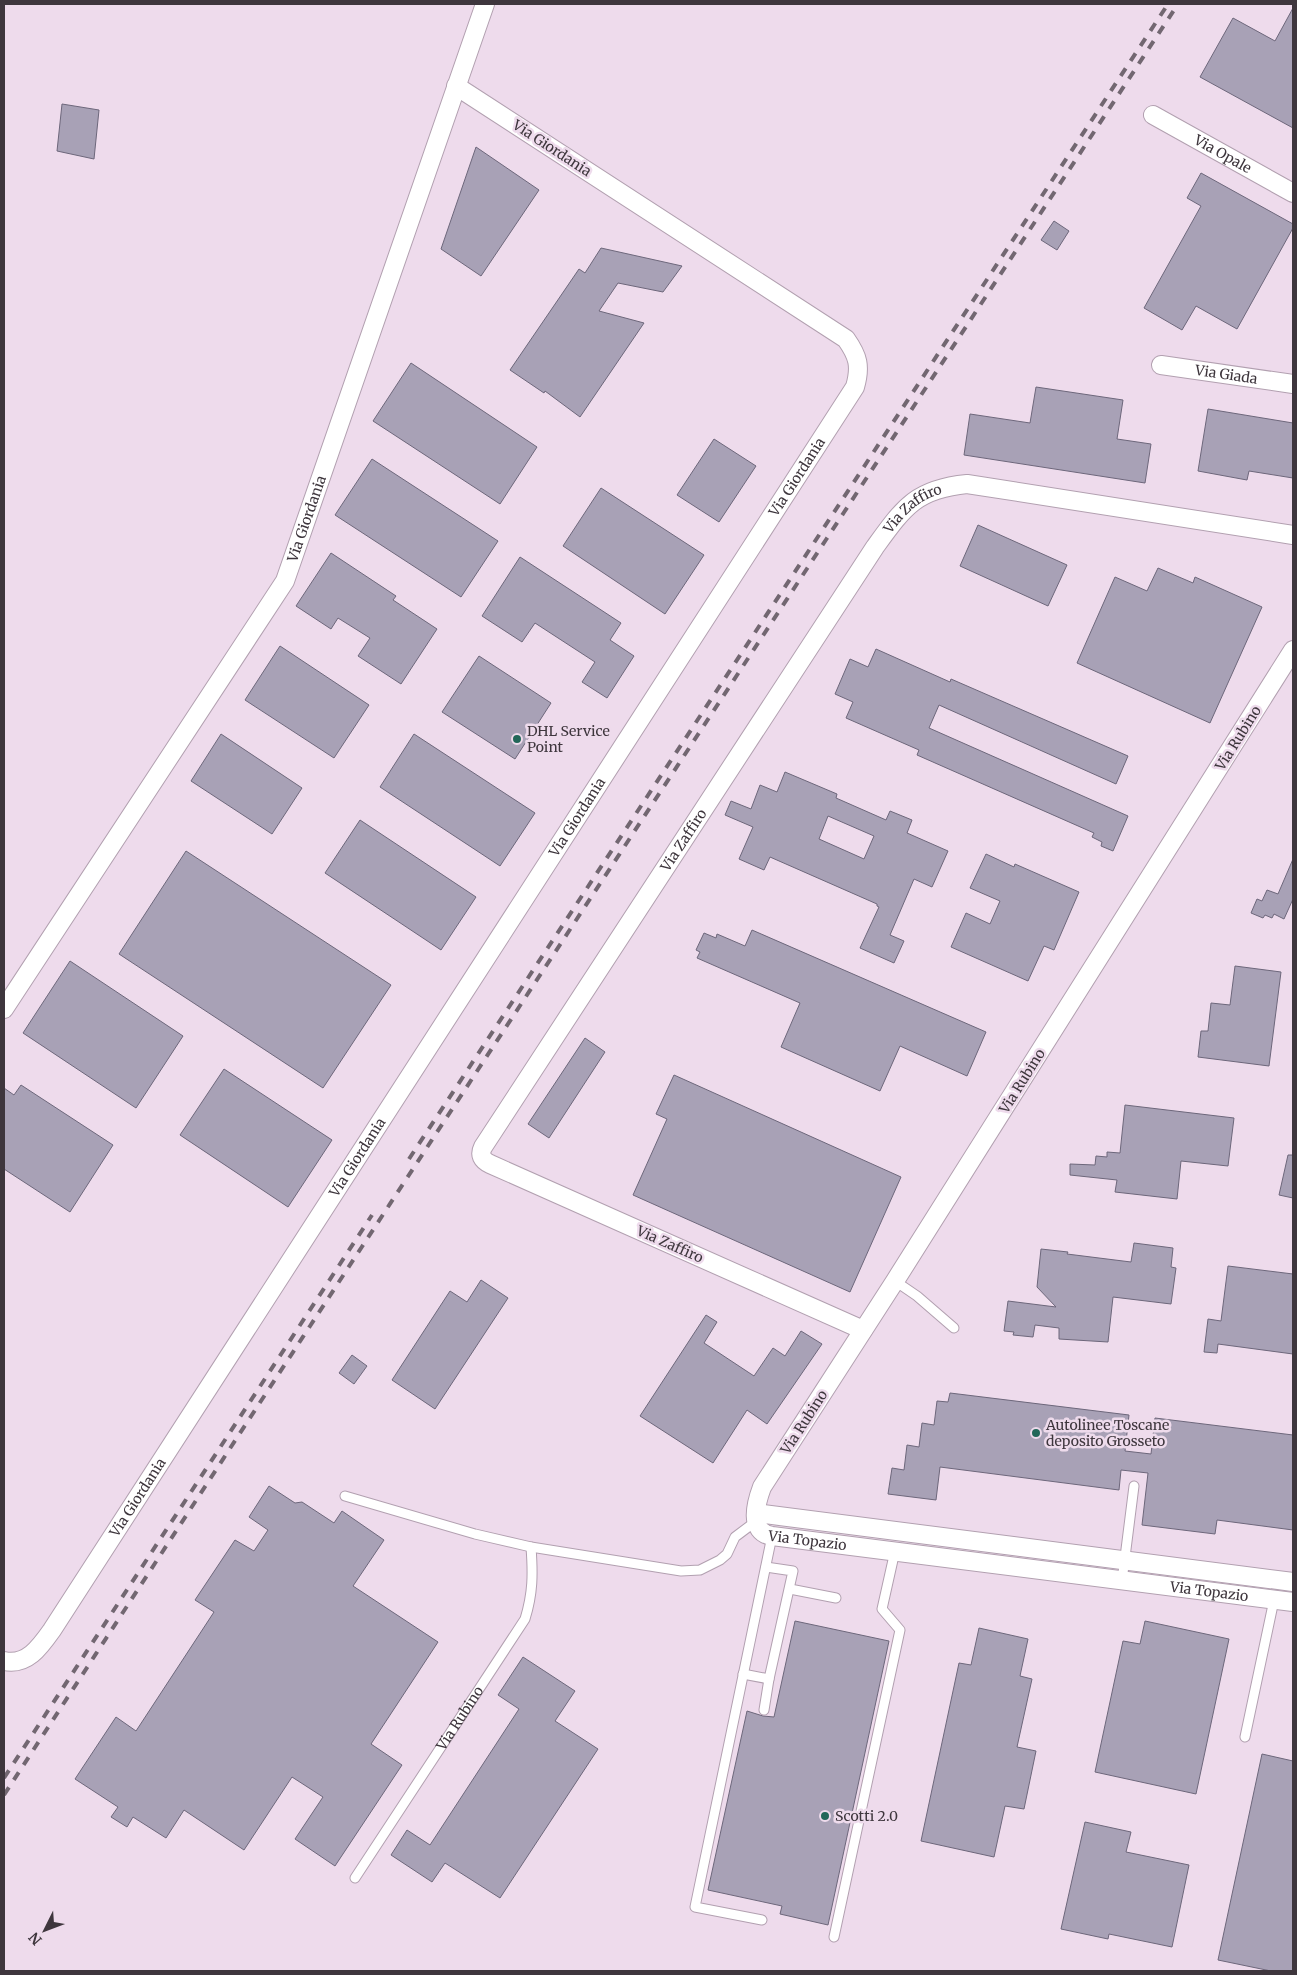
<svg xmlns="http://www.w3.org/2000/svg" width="1297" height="1975" font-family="Merriweather,serif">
<rect width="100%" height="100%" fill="#eedbec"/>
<!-- building -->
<g fill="#a8a1b6" stroke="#6d677b" fill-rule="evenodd">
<path d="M1293 8V128L1200 77 1233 18 1275 41Z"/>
<path d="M62 104 99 110 94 159 57 151Z"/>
<path d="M476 147 539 190 481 276 441 249Z"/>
<path d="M1201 173 1293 224V228L1237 329 1196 306 1182 330 1144 308 1201 206 1187 198Z"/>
<path d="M1054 221 1069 231 1057 250 1041 240Z"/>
<path d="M601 248 682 266 663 292 618 283 599 311 644 323 580 417 545 391 544 393 510 370 579 269 585 273Z"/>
<path d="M411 363 537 447 500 504 373 421Z"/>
<path d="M1036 387 1123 400 1117 439 1151 444 1145 483 964 455 970 414 1030 423Z"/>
<path d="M1208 409 1293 423V478L1249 471 1247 480 1198 471Z"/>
<path d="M714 439 756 466 719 522 677 495Z"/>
<path d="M372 459 498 541 461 597 335 515Z"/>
<path d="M601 488 704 555 665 614 563 546Z"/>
<path d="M978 525 1067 565 1048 606 960 566Z"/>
<path d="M331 553 396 596 393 600 437 629 401 684 358 656 370 638 338 618 331 629 296 606Z"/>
<path d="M520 557 621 623 610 640 634 656 607 698 582 682 595 662 535 623 522 642 482 616Z"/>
<path d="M1158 568 1193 583 1195 577 1262 607 1210 723 1077 663 1115 577 1147 591Z"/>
<path d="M280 646 369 705 334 758 245 700Z"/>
<path d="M876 649 950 682 951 679 1128 756 1116 784 939 705 929 728 1128 816 1113 851 1101 846 1102 842 1092 837 1094 833 917 755 919 750 846 718 853 702 835 694 850 659 868 667Z"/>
<path d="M479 656 551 703 515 759 442 712Z"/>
<path d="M221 734 302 788 272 834 191 781Z"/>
<path d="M414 734 535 813 500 866 380 787Z"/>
<path d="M785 772 837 794 836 798 886 820 890 811 912 820 907 833 948 851 932 887 914 879 890 935 904 941 894 963 860 948 879 907 877 906V904L770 857 764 870 739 859 753 827 725 815 731 801 751 809 760 785 777 792ZM828 816 874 836 864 859 819 839Z"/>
<path d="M360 820 476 897 441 950 325 873Z"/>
<path d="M186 851 391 985 323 1088 119 954Z"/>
<path d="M986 854 1014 867 1015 864 1079 892 1054 950 1044 946 1028 981 951 947 966 913 990 924 1000 901 970 888Z"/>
<path d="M1293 859V899L1284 919 1274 914 1272 918 1265 915 1263 918 1251 913 1257 899 1262 901 1267 890 1278 894Z"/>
<path d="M752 930 986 1032 967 1076 900 1046 880 1091 781 1047 800 1003 697 958 700 952 696 950 704 933 716 938 717 934 745 946Z"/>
<path d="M70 961 183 1036 136 1108 23 1033Z"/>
<path d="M1235 966 1281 972 1269 1066 1198 1057 1201 1031H1208L1211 1003 1230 1005Z"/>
<path d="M585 1038 605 1052 549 1138 528 1124Z"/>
<path d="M224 1069 332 1140 288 1207 180 1135Z"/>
<path d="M674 1075 901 1177 850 1292 633 1195 667 1119 656 1114Z"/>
<path d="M21 1085 113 1145 70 1212 4 1169V1088L14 1095Z"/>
<path d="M1125 1105 1234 1118 1228 1166 1181 1161 1177 1199 1115 1192 1117 1180 1070 1175V1164L1095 1165 1096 1156 1107 1157V1152L1120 1153Z"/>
<path d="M1288 1155H1293V1198L1279 1195Z"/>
<path d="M1134 1243 1173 1248 1171 1267 1176 1268 1171 1304 1113 1297 1108 1342 1059 1339V1328L1035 1325 1033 1337 1013 1335 1014 1332 1004 1331 1008 1301 1056 1307 1037 1287 1041 1249 1068 1252 1067 1254 1131 1262Z"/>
<path d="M1228 1266 1293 1274V1354L1218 1344 1217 1353 1204 1352 1208 1319 1221 1321Z"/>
<path d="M481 1280 508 1298 435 1409 392 1380 450 1291 467 1302Z"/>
<path d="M706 1315 717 1322 704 1343 754 1376 773 1348 785 1356 801 1331 822 1344 767 1424 747 1410 713 1463 640 1416Z"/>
<path d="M352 1355 367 1366 354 1384 339 1373Z"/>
<path d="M950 1393 1129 1415 1125 1451 1151 1454 1155 1418 1293 1435V1530L1217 1520 1215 1534 1142 1525 1148 1473 1121 1470 1119 1490 940 1467 936 1500 888 1494 892 1468 904 1470 907 1445 919 1447 922 1423 934 1425 937 1401 948 1402Z"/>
<path d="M269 1486 295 1503 302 1502 334 1523 342 1511 384 1540 353 1586 438 1642 371 1744 402 1765 335 1866 295 1839 323 1797 292 1777 244 1850 184 1810 166 1838 133 1817 127 1827 111 1817 118 1807 75 1779 116 1717 136 1731 214 1612 195 1600 235 1540 254 1551 268 1530 249 1517Z"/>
<path d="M795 1621 889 1641 828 1925 780 1914 782 1906 708 1890 747 1711 763 1716 774 1717Z"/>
<path d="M1145 1621 1229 1639 1196 1794 1095 1772 1123 1641 1140 1644Z"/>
<path d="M979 1628 1028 1639 1020 1676 1032 1679 1017 1747 1036 1751 1024 1809 1005 1806 994 1857 921 1841 959 1663 971 1665Z"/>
<path d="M523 1657 575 1691 555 1721 598 1749 500 1898 445 1863 432 1882 391 1855 407 1830 430 1845 519 1709 498 1695Z"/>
<path d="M1262 1754 1293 1761V1971H1271L1218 1960Z"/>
<path d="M1085 1822 1131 1832 1126 1852 1189 1865 1172 1947 1109 1934 1108 1939 1061 1929Z"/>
</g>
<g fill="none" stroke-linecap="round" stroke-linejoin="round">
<defs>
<g id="service">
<path d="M895 1281 917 1296 954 1328"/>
<path d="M345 1496 475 1534 531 1547 681 1571 700 1570 720 1560 727 1554 735 1537 755 1522"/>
<path d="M766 1567 793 1571 769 1679"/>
<path d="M1122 1581 1134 1486"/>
<path d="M790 1589 836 1598"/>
<path d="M743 1674 769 1679 764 1710"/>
<path d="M1245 1737 1274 1600"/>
<path id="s1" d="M355 1878 525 1619C533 1593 533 1574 531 1547"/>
<path d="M762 1920 695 1907 772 1536"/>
<path d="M834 1937 900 1630 882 1609 895 1551"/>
</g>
<g id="minor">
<path id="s2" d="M1153 115 1293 193"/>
<path id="s3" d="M1161 365 1293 384"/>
<path id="s4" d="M1293 650 895 1281 762 1487C756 1503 748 1532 772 1536L1293 1602"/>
<path id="s5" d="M4 1009 285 581 485 4"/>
<path id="s6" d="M863 1330 490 1164C482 1160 479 1155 483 1147L875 547C904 507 916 489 967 484L1293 535"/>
<path d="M756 1513 1293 1582"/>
<path id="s7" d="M4 1661C27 1666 40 1647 52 1630L855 387C861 366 858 356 846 339L456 86"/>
</g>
</defs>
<!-- service casing -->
<use href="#service" stroke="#b2a0b0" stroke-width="11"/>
<!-- minor casing -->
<use href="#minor" stroke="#b2a0b0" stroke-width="20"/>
<!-- service -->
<use href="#service" stroke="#fff" stroke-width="9"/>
<!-- minor -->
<use href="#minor" stroke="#fff" stroke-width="18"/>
<!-- rail -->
<g stroke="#726771" stroke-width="4" stroke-dasharray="9 9" stroke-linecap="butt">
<path d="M409 1159 1168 4"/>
<path d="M4 1778 372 1215"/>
<path d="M4 1795C393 1197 786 601 1178 4"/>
</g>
</g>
<!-- markers -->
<g fill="#226759" stroke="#eedbec" stroke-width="2">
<circle cx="517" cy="739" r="5"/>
<circle cx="1036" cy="1433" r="5"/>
<circle cx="825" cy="1816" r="5"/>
</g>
<g text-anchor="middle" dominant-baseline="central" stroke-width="5" stroke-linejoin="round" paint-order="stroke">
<!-- street labels -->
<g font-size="14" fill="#3e363d" stroke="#eedbec">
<text transform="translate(552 148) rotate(33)">Via Giordania</text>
<text stroke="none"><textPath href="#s2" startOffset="80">Via Opale</textPath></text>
<text stroke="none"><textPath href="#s3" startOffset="66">Via Giada</textPath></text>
<text stroke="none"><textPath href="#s7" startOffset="1434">Via Giordania</textPath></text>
<text stroke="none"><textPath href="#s6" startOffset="1201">Via Zaffiro</textPath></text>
<text stroke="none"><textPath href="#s5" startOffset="578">Via Giordania</textPath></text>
<text transform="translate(1238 738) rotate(-58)">Via Rubino</text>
<text stroke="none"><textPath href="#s7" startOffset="1029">Via Giordania</textPath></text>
<text stroke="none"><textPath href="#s6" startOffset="796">Via Zaffiro</textPath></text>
<text transform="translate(1022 1081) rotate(-58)">Via Rubino</text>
<text stroke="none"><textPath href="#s7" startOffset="624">Via Giordania</textPath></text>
<text transform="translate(670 1244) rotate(24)">Via Zaffiro</text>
<text transform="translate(804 1422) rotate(-57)">Via Rubino</text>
<text stroke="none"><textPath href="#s7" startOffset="219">Via Giordania</textPath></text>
<text stroke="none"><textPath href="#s4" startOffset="1085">Via Topazio</textPath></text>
<text stroke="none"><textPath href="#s4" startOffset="1490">Via Topazio</textPath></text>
<text stroke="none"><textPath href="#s1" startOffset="191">Via Rubino</textPath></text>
</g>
<!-- poi labels -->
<g font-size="14" fill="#3e363d" stroke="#eedbec" text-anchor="start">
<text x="527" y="731">DHL Service<tspan x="527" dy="16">Point</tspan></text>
<text x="1046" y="1425">Autolinee Toscane<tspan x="1046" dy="16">deposito Grosseto</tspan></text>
<text x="835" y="1816">Scotti 2.0</text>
</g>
</g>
<!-- border -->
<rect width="1297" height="1975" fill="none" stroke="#3e363d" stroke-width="10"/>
<!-- north arrow -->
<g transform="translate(45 1930) rotate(228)" stroke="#eedbec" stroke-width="4" paint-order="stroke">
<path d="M0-4L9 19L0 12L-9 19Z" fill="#3e363d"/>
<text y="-8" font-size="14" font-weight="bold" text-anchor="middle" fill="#3e363d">N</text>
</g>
</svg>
